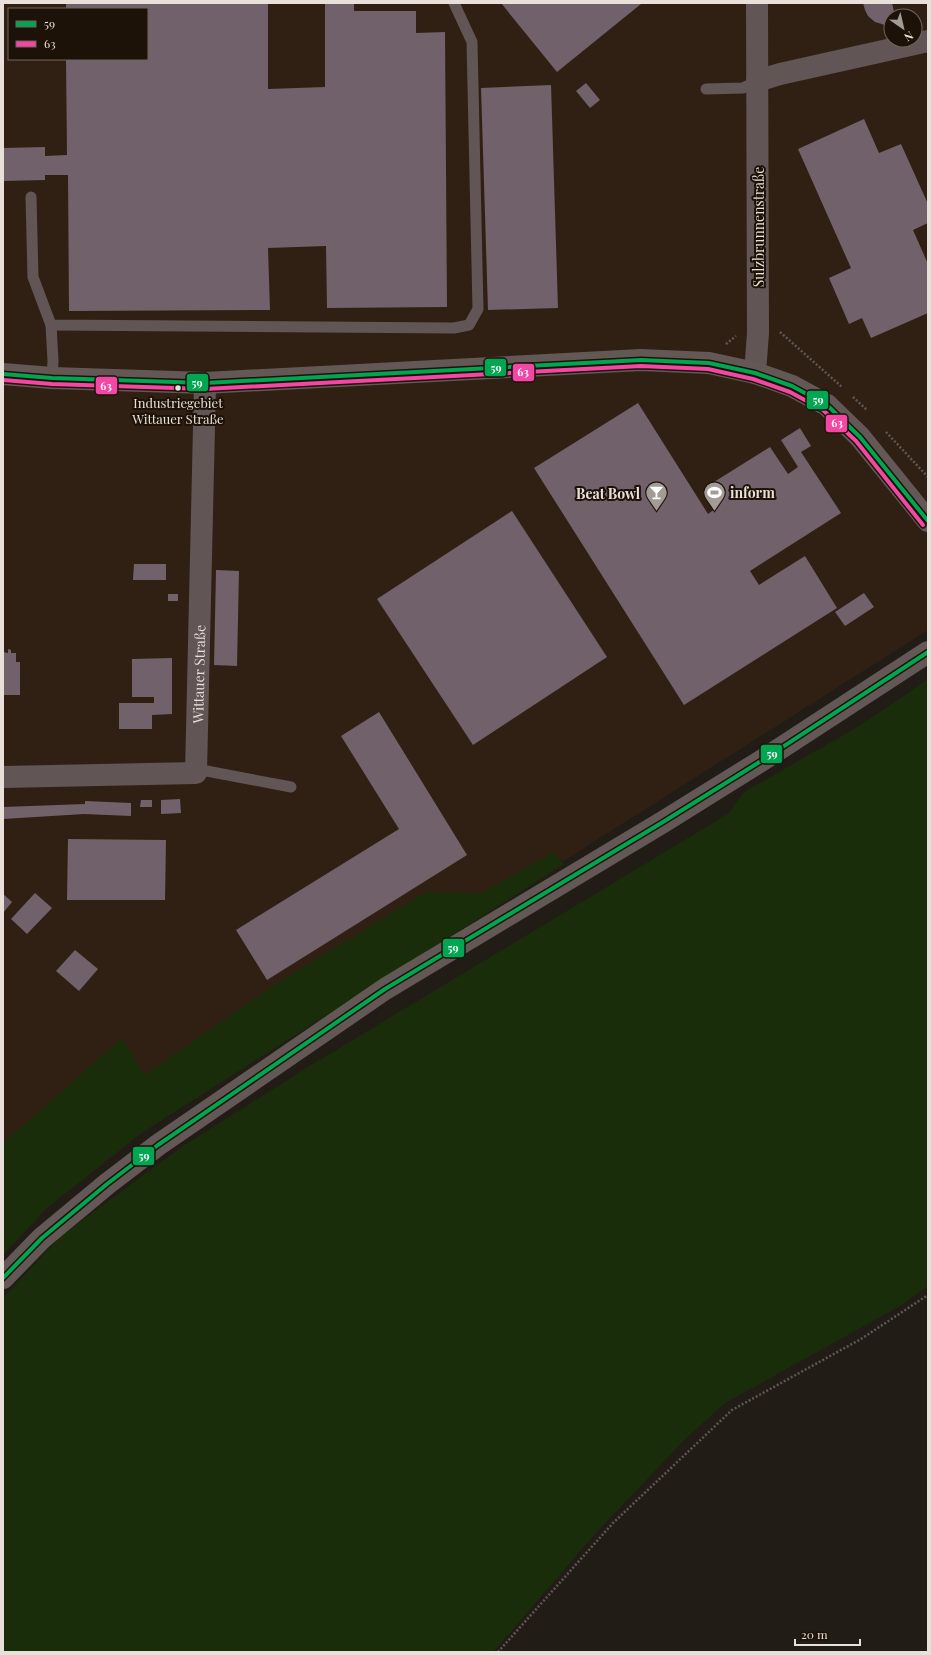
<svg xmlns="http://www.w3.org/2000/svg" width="931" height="1655" font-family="'Playfair Display',serif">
<rect width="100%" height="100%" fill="#221c16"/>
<!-- built -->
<path fill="#302013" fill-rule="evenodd" d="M3 3H928V630L166 1113 3 1143ZM9 9H147V59H9ZM891 16H915V40H891Z"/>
<!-- green -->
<g fill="#1a2d0a">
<path d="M928 679V1286L900 1306 725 1403 685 1439 595 1534 493 1652H3V1298L61 1236 183 1146 308 1067 728 814 744 792 861 725Z"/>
<path d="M554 852 564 864 143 1132 47 1208 3 1255V1143L122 1038 144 1075 279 982 426 892 481 893Z"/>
</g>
<!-- building -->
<g fill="#71616a">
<path d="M66 3H268V89L325 87V3H354V11H416V33L445 32 447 307 327 308 326 246 268 248 270 310 69 311 68 175H45V180L3 181V148L45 147V156L67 155 66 59H147V9H66Z"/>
<path d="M501 3H640L641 4 557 72Z"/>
<path d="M863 3H892L895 16H891V24L885 25 875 22 868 16 865 10Z"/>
<path d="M586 83 600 100 590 108 576 91Z"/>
<path d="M551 85 558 308 488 310 481 88Z"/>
<path d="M864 119 879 153 901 144 928 204V223L913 230 928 264V313L871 338 862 318 849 324 829 278 851 268 798 149Z"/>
<path d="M638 403 708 514 716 508 706 492 716 485 714 482 770 447 788 474 798 467 781 440 800 428 811 446 801 452 841 513 750 571 759 585 805 556 837 608 684 705 534 468Z"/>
<path d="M512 511 607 657 473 745 377 599Z"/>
<path d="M134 564H166V580H133Z"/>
<path d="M216 570 239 571 237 666 214 665Z"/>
<path d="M864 593 874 607 845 626 835 612Z"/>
<rect x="168" y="594" width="10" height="7"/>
<path d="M8 649 11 650V653H16V662H20V695H3V652L8 653Z"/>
<path d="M172 658V714L152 715V729H119V703H154V697H132V659Z"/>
<path d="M379 712 467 855 267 980 236 930 399 829 341 736Z"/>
<path d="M180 799 181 813 161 814V800Z"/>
<path d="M141 800H152V807H140Z"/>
<path d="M85 801 131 803V816L84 814 3 819V807L85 804Z"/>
<path d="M68 839 166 840 165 900H67Z"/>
<path d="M35 893 52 908 27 934 11 919Z"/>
<path d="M3 894 12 902 3 913Z"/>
<path d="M75 950 98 969 79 991 56 971Z"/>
</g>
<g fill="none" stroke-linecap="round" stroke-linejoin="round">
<!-- path -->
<g stroke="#5e5755" stroke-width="2.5" stroke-dasharray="2 2" stroke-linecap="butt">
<path d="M780 332 842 387"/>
<path d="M726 344 736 336"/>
<path d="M853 397 867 410"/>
<path d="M886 432 928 477"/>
<path d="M498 1652 613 1523 732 1410 861 1339 928 1295"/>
</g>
<!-- lane -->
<g stroke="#615555" stroke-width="11">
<path d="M706 89 743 88 757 81"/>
<path d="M31 197 33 277 51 325 454 328 469 325 478 309 472 42 454 3"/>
<path d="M51 325 53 361 52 378"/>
<path d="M196 769 291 787"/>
</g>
<!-- street -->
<g stroke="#615555" stroke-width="22">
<path d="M757 81 780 74 928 41"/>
<path d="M755 373 758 333 757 3"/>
<path id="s1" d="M3 777 196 773 205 383"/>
</g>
<!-- secondary -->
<g stroke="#645857" stroke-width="22">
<path d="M3 374 52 378 205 383 641 360 709 363 755 373 792 386 827 405 860 437 928 521"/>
<path d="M3 1278 42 1238 107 1184 158 1145 385 989 663 822 761 761 928 652"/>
</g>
<defs>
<g id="bus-1">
<path d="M3 374 52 378 205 383 641 360 709 363 755 373 792 386 827 405 860 437 928 521"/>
<path d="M3 1278 42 1238 107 1184 158 1145 385 989 663 822 761 761 928 652"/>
</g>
<path id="bus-2" d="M3 380 52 384 205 389 641 366 708 369 753 379 790 392 823 410 856 441 923 525"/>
</defs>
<!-- bus-1 casing -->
<use href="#bus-1" stroke="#1d1208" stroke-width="7"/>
<!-- bus-2 casing -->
<use href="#bus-2" stroke="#1d1208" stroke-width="7"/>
<!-- bus-1 -->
<use href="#bus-1" stroke="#00a651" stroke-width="4"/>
<!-- bus-2 -->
<use href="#bus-2" stroke="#f346a5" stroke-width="4"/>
</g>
<!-- icons -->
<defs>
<symbol id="stadium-pin" viewBox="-11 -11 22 30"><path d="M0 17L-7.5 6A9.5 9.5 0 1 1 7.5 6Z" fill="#a39b95" stroke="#1d1208"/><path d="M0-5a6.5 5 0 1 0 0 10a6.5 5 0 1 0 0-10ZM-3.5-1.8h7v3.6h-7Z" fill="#fff"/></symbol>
<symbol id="bar-pin" viewBox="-11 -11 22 30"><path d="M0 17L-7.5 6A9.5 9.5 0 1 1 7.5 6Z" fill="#a39b95" stroke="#1d1208"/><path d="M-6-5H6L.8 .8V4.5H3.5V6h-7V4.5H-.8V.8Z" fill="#fff"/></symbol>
</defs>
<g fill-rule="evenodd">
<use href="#stadium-pin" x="702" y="480" width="25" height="34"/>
<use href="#bar-pin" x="644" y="480" width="25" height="34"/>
</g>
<!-- markers -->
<circle fill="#e9e0d9" stroke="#1d1208" stroke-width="1.5" cx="178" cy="388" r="3.5"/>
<g text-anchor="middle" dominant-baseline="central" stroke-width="4" stroke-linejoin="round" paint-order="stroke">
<!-- bus labels -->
<g font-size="13" fill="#e9e0d9" stroke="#1d1208">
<text x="178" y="402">Industriegebiet<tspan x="178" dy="16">Wittauer Straße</tspan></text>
</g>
<!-- street labels -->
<g font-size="14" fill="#e9e0d9" stroke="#1d1208">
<text transform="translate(758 227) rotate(-90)">Sulzbrunnenstraße</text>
<text stroke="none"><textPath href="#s1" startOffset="292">Wittauer Straße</textPath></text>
</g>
<!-- poi labels -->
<g font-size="14" font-weight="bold" fill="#e9e0d9" stroke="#1d1208" text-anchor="start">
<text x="730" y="492">inform</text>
<text x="640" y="493" text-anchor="end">Beat Bowl</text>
</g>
</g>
<g stroke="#1d1208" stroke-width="1.5">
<rect x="484" y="358" width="23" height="19" rx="4" fill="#00a651"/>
<rect x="512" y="363" width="23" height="19" rx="4" fill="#f346a5"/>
<rect x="186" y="373" width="23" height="19" rx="4" fill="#00a651"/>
<rect x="95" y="376" width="23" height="19" rx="4" fill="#f346a5"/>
<rect x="806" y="390" width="23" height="20" rx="4" fill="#00a651"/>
<rect x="825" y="414" width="23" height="19" rx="4" fill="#f346a5"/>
<rect x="760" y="744" width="23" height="20" rx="4" fill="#00a651"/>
<rect x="442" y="938" width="23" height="20" rx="4" fill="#00a651"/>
<rect x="132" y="1146" width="23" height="20" rx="4" fill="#00a651"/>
</g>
<g font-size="11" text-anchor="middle" font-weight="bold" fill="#fff">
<text x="496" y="372">59</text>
<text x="523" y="376">63</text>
<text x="197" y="387">59</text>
<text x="106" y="390">63</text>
<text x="818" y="404">59</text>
<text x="837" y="427">63</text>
<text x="772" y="758">59</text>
<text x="453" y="952">59</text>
<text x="144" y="1160">59</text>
</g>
<!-- border -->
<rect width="931" height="1655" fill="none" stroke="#e9e0d9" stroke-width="8"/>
<!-- legend -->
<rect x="8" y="8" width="140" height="52" fill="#1d1208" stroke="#6f645c"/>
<rect x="16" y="21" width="20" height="6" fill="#00a651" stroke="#6f645c"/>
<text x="44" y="28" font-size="12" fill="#e9e0d9">59</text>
<rect x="16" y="41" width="20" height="6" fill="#f346a5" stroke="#6f645c"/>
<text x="44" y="48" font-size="12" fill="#e9e0d9">63</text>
<!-- north arrow -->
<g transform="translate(903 28) rotate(146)"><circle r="19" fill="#1d1208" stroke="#6f645c"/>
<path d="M0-3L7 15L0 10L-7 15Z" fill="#a39b95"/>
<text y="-6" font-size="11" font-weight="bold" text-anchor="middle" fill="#e9e0d9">N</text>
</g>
<!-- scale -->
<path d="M795 1639v6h65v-6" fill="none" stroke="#e9e0d9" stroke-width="2"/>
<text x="801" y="1639" font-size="12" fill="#e9e0d9" stroke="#1d1208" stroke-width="3" paint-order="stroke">20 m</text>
</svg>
